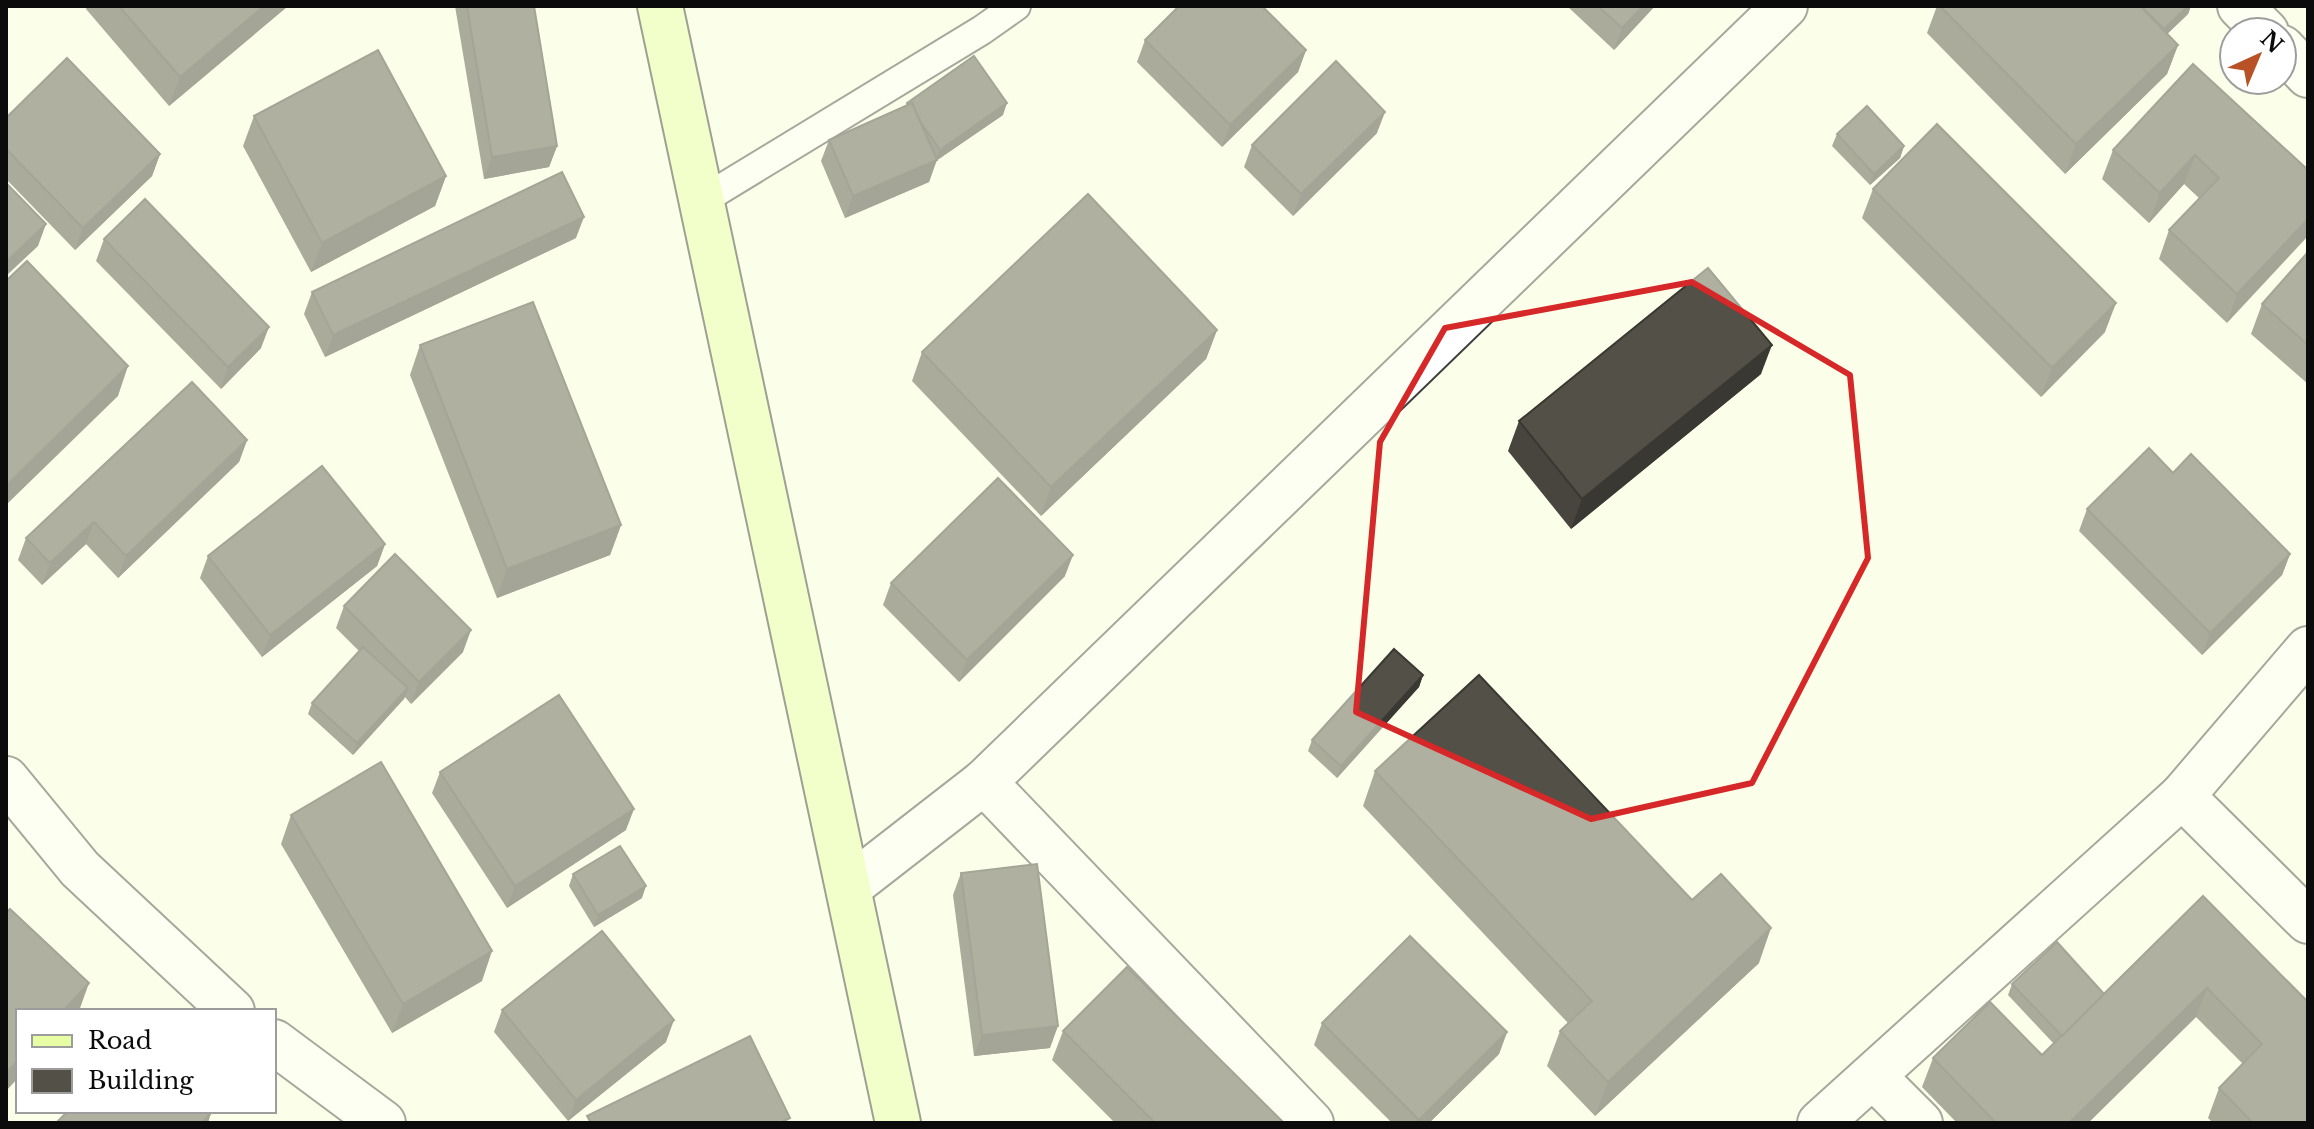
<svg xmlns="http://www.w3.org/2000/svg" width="2314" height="1129" font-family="'Libre Baskerville',serif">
<rect width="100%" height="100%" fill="#fbffe9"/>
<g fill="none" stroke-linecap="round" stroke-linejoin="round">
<defs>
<path id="lane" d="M701 201 982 30 1016 6"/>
<g id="street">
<path d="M2240 6 2266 32"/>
<path d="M2282 48 2308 75"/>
<path d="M6 779 80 869 232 1011"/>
<path d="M984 782 1311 1123"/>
<path d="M2182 796 2308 921"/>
<path d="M849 887 984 782 1785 6"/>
<path d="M274 1042 383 1123"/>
<path d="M1873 1076 1920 1123"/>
<path d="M1820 1123 2182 796 2308 649"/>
</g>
<path id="secondary" d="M660 6 898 1123"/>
</defs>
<!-- lane casing -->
<use href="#lane" stroke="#3e3e3e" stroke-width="32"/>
<!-- street casing -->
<use href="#street" stroke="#3e3e3e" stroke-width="48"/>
<!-- secondary casing -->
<use href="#secondary" stroke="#2d2d2d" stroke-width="48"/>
<!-- lane -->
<use href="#lane" stroke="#fff" stroke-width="28"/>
<!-- street -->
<use href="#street" stroke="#fff" stroke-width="44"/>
<!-- secondary -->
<use href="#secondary" stroke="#e8fea4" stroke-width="44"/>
</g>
<!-- wall -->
<g fill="#47453d">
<path d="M87 6H288L169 106 86 9Z"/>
<path d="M455 6H534L557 146 549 167 484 179Z"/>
<path d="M1567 6H1655L1614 50Z"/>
<path d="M1937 6H2191L2188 14 2167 34 2178 45 2167 74 2065 174 1927 33Z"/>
<path d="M1145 40 1306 50 1298 72 1222 147 1137 62Z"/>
<path d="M2193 64 2308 170 2227 323 2159 259 2169 230 2199 198 2184 184 2149 223 2102 179 2113 150Z"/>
<path d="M907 103 1003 115 937 160 929 182 845 218 821 161 829 140 906 106Z"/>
<path d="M254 116 446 176 435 206 311 272 243 146Z"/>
<path d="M6 118 160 154 152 176 75 250 6 179Z"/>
<path d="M1377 133 1293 216 1244 167 1252 145Z"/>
<path d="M1837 134 1904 146 1900 158 1870 185 1832 146Z"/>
<path d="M1873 189 2105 332 2041 397 1862 218Z"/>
<path d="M576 238 325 357 304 314 312 292Z"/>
<path d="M104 239 261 348 221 389 96 261Z"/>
<path d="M2308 252V384L2251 334 2262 304Z"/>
<path d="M1217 330 1206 359 1041 516 912 381 922 352Z"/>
<path d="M420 345 621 525 610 555 497 598 410 375Z"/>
<path d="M1761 374 1571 529 1508 451 1519 421Z"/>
<path d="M247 440 239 462 118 578 86 544 42 585 18 560 26 538Z"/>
<path d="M2173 473 2290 554 2282 575 2202 655 2079 531 2087 509Z"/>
<path d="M385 544 377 566 262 657 200 578 208 556Z"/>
<path d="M1065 576 959 682 883 605 891 583Z"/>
<path d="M344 606 463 652 411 704 405 697 353 755 308 714 312 703 359 651 336 628Z"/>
<path d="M1423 675 1419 687 1337 778 1308 751 1312 740Z"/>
<path d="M1375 771 1692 900 1759 963 1595 1116 1547 1066 1560 1031 1568 1023 1363 806Z"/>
<path d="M440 772 626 830 507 908 432 793Z"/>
<path d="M291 815 482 981 392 1033 281 844Z"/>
<path d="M961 873 1050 1048 974 1056 953 895Z"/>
<path d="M573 874 642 898 594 927 569 886Z"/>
<path d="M2203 896 2308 1123H2213L2208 1118 2219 1088 2243 1064 2196 1017 2088 1123H1957L1922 1087 1933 1058 2042 1055 2054 1044 2008 995 2012 984 2104 994Z"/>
<path d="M502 1010 666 1042 568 1121 494 1032Z"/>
<path d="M1322 1023 1507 1032 1499 1054 1429 1123H1392L1314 1045Z"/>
<path d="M1063 1031 1284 1123H1115L1052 1060Z"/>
</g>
<!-- shaded-wall -->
<g fill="#3a3832">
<path d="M264 6H288L169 106 180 77Z"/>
<path d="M1643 6H1655L1614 50 1622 28Z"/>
<path d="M2188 6H2191L2188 14 2160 41 2164 29Z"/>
<path d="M2178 45 2167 74 2065 174 2076 144Z"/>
<path d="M1306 50 1298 72 1222 147 1230 125Z"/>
<path d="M1007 103 1003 115 936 161 929 182 845 218 853 196 935 161 940 150Z"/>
<path d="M1385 112 1377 133 1293 216 1301 194Z"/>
<path d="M557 146 549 167 484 179 492 157Z"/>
<path d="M1904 146 1900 158 1870 185 1874 174Z"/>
<path d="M160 154 152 176 75 250 83 228Z"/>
<path d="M2195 155 2184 184 2149 223 2160 193Z"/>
<path d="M446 176 435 206 311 272 322 243Z"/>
<path d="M584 217 576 238 325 357 333 335Z"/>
<path d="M2308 219V236L2227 323 2237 294Z"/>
<path d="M46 224 38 246 6 276V262Z"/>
<path d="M2116 303 2105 332 2041 397 2052 368Z"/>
<path d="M269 327 261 348 221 389 228 367Z"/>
<path d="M1217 330 1206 359 1041 516 1051 487Z"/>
<path d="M1772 345 1761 374 1571 529 1582 499Z"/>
<path d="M128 366 118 396 6 505V486Z"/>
<path d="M247 440 239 462 118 578 126 556Z"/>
<path d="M94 522 86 544 42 585 50 563Z"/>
<path d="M621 525 610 555 497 598 507 569Z"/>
<path d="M385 544 377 566 262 657 270 635Z"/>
<path d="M2290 554 2282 575 2202 655 2210 633Z"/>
<path d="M1073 555 1065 576 959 682 967 660Z"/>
<path d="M471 630 463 652 411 704 419 682Z"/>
<path d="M1423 675 1419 687 1337 778 1341 766Z"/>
<path d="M408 688 404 699 353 755 357 743Z"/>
<path d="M634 809 626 830 507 908 515 886Z"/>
<path d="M646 886 642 898 594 927 598 915Z"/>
<path d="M1771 928 1759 963 1595 1116 1608 1082Z"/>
<path d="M492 951 482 981 392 1033 403 1004Z"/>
<path d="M89 983 79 1011H63Z"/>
<path d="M2207 988 2196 1017 2088 1123H2069Z"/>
<path d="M674 1020 666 1042 568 1121 576 1100Z"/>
<path d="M1058 1026 1050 1048 974 1056 982 1035Z"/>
<path d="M1507 1032 1499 1054 1429 1123H1418L1419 1120Z"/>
<path d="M18 1060V1078L6 1091V1073Z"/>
<path d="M211 1113 208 1123H202Z"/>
</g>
<!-- building -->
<g fill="#535047" stroke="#3a3832" stroke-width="2">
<path d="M119 6H264L180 77Z"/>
<path d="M467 6H534L557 146 492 157Z"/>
<path d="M1179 6H1262L1306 50 1230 125 1145 40Z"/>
<path d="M1598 6H1643L1622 28Z"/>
<path d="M1940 6H2140L2178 45 2076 144Z"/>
<path d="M2141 6H2188L2164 29Z"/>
<path d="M378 50 446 176 322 243 254 116Z"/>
<path d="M974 56 1007 103 940 150 920 121 912 103 908 105 907 103Z"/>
<path d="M67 58 160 154 83 228 6 149V118Z"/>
<path d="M1336 61 1385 112 1301 194 1252 145Z"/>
<path d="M2193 64 2308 170V219L2237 294 2169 230 2219 178 2195 155 2160 193 2113 150Z"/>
<path d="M912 103 937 160 853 196 829 140Z"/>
<path d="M1867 106 1904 146 1874 174 1837 134Z"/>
<path d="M1937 124 2116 303 2052 368 1873 189Z"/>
<path d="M562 172 584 217 333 335 312 292Z"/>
<path d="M6 183 46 224 6 262Z"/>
<path d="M1088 194 1217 330 1051 487 922 352Z"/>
<path d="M145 199 269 327 228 367 104 239Z"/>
<path d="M2308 252V345L2262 304Z"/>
<path d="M27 261 128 366 6 486V281Z"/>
<path d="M1708 268 1772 345 1582 499 1519 421Z"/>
<path d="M533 302 621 525 507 569 420 345Z"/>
<path d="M192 382 247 440 126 556 94 522 50 563 26 538Z"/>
<path d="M2149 448 2173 473 2191 454 2290 554 2210 633 2087 509Z"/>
<path d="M322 466 385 544 270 635 208 556Z"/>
<path d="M998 478 1073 555 967 660 891 583Z"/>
<path d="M395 554 471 630 419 682 344 606Z"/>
<path d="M363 647 408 688 357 743 312 703Z"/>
<path d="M1394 649 1423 675 1341 766 1312 740Z"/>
<path d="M1479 675 1692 900 1721 874 1771 928 1608 1082 1560 1031 1592 1001 1375 771Z"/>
<path d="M559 695 634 809 515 886 440 772Z"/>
<path d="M381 762 492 951 403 1004 291 815Z"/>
<path d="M620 846 646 886 598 915 573 874Z"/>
<path d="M1037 864 1058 1026 982 1035 961 873Z"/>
<path d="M2203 896 2308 1002V1123H2253L2219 1088 2262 1044 2207 988 2069 1123H1996L1933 1058 1990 1002 2042 1055Z"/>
<path d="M10 909 89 983 63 1011H18V1060L6 1073V913Z"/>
<path d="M602 931 674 1020 576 1100 502 1010Z"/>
<path d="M1410 936 1507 1032 1419 1120 1322 1023Z"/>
<path d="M2057 942 2104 994 2062 1036 2012 984Z"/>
<path d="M1127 967 1284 1123H1155L1063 1031Z"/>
<path d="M750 1036 790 1118 780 1123H591L587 1116Z"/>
<path d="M68 1111H209L211 1113 202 1123H56Z"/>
</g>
<!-- marked area -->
<path d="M0 0H2314V1129H0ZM1692 282 1850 375 1868 558 1752 783 1591 819 1356 712 1380 442 1445 328Z" fill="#fbffe9" fill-opacity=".55" fill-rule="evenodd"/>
<path fill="none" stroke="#d62828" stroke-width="6" stroke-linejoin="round" d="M1692 282 1850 375 1868 558 1752 783 1591 819 1356 712 1380 442 1445 328Z"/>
<!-- border -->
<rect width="2314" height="1129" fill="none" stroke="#0b0b0b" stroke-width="16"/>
<!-- legend -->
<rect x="16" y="1009" width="260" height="104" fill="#ffffff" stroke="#9d9d9d" stroke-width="2"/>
<rect x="32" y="1035" width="40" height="12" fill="#e8fea4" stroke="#9d9d9d" stroke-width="2"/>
<text x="88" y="1049" font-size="24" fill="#0b0b0b">Road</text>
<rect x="32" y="1069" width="40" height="24" fill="#535047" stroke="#9d9d9d" stroke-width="2"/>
<text x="88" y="1089" font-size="24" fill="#0b0b0b">Building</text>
<!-- north arrow -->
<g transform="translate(2258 56) rotate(44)"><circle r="38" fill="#ffffff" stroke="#9d9d9d" stroke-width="2"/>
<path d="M0-6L14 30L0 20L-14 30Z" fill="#b85226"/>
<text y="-12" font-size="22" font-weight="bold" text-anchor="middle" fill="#0b0b0b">N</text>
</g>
</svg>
